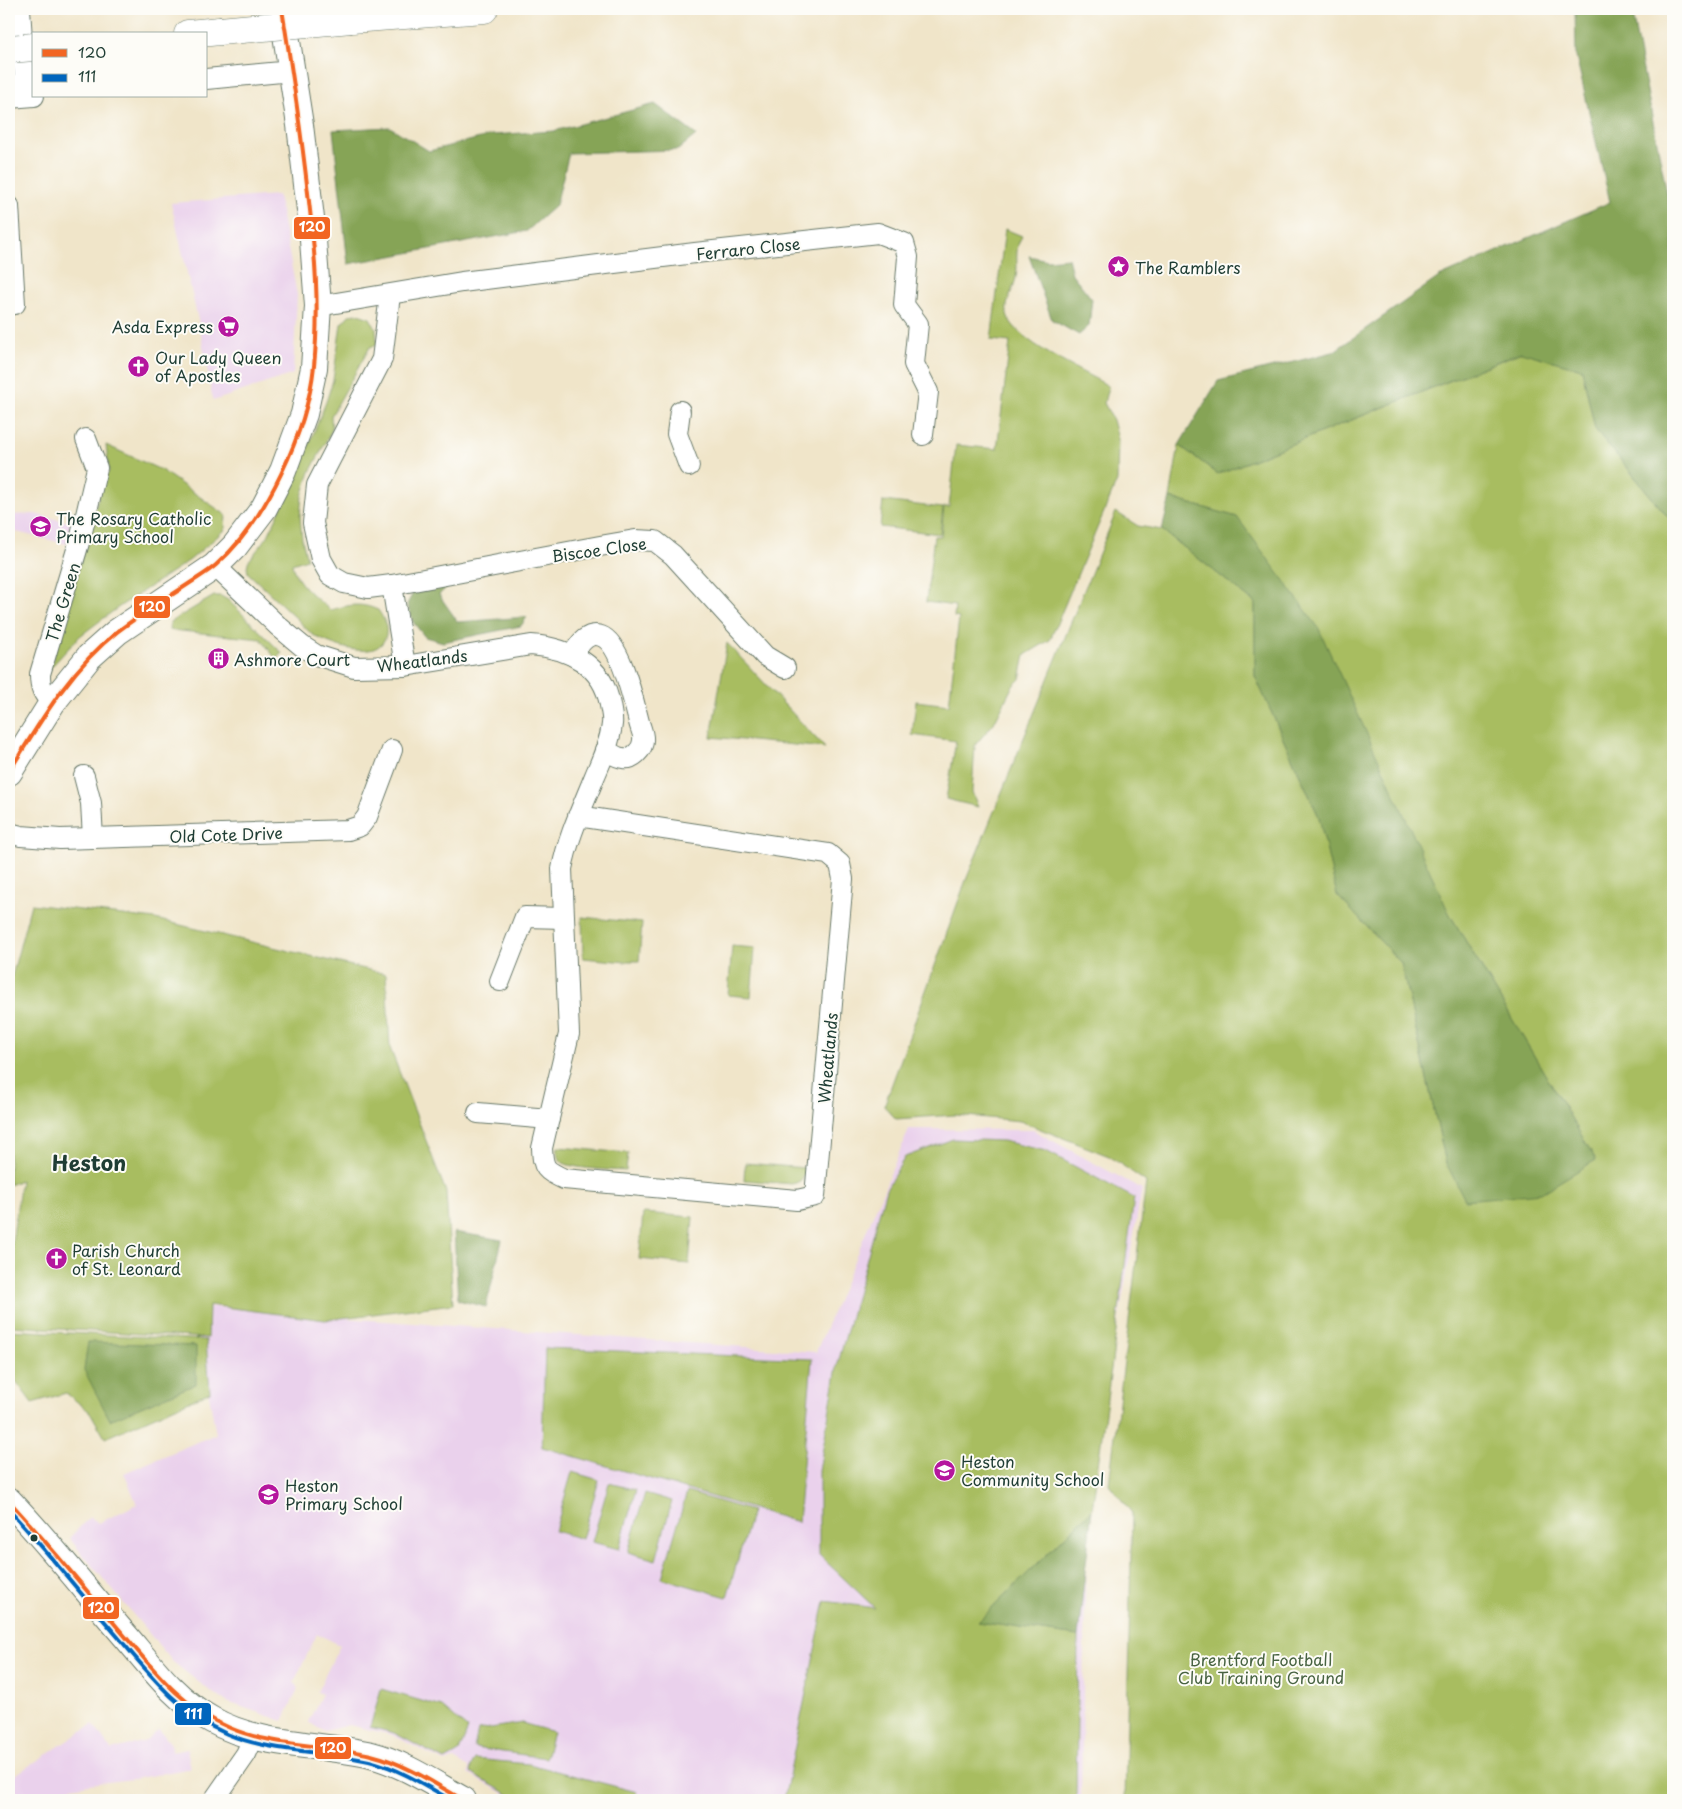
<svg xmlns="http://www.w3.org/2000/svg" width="1682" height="1809" font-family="'Playpen Sans',sans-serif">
<rect width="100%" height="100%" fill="#fdfcf7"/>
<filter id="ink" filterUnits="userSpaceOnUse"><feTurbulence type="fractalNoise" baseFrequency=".02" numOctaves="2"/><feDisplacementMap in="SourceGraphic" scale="10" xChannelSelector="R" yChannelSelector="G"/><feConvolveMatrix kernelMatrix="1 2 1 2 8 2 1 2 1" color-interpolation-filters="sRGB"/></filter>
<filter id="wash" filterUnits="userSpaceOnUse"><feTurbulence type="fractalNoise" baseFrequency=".0096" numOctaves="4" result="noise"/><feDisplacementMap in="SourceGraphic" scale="20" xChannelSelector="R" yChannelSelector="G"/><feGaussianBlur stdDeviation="1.12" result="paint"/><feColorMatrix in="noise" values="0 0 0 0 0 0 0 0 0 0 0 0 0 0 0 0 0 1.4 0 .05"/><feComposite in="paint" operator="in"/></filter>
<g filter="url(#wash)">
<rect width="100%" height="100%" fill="#f0e5c9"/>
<!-- built -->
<g fill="#ead1ec">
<path d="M278 195 297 295 293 374 213 401 199 324 171 203Z"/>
<path d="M35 514 72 523 67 544 16 532 9 533V515Z"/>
<path d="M909 1129 1033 1130 1142 1189 1087 1493 1081 1800H516L468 1774 469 1768 454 1759 445 1762 392 1735 349 1725 325 1731 308 1722 322 1694 317 1692 340 1645 317 1634 294 1682 298 1689 283 1721 227 1702 210 1691 173 1662 69 1538 90 1517 99 1523 137 1504 124 1473 216 1434 200 1345 191 1305 356 1319 816 1352Z"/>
<path d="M93 1724 111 1750 146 1741 159 1729 171 1744 172 1752 187 1749 191 1768 134 1779 89 1784 44 1792 45 1795 33 1800H9V1779Z"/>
</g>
<!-- green -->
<g fill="#a8bd61" stroke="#647d4a">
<path d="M1005 229 1022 236C1013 251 1019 262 1016 277 1014 289 1005 301 1007 314 1013 340 1082 371 1105 384L1108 387 1104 403 1113 420 1118 439 1117 481 1050 640 1025 655 1020 679 1012 687 994 723 975 745 972 792 978 807 946 799 956 741 912 735 916 701 949 705 959 618 954 617 955 606 926 602 934 536H941L944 507H949L956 445 997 449 1010 342 991 340Z"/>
<path d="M358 314 370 318 376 329 377 345 370 347 331 416 332 430 310 472 302 496 300 516 302 539 307 559 292 564C296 584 315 597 330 610 349 605 360 602 378 610 385 620 390 631 383 642 371 660 331 645 315 636 308 632 302 624 296 618 280 603 264 588 248 573L247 567 248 562 268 536 300 467 326 402 333 380 341 324 349 315Z"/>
<path d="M1522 352 1582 369 1595 429 1673 523V1800H1125L1132 1513 1109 1484 1146 1182 1109 1156 1020 1121 955 1115 896 1119 884 1106 966 880 1116 512 1138 526 1162 530 1255 603V676L1319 817 1337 895 1401 963 1446 1163 1596 1160 1449 913 1237 517 1170 498 1179 445 1218 474 1257 458Z"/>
<path d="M106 445 161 470 226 515 225 530 190 560 116 609 80 636 50 668 102 484 109 471Z"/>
<path d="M883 501 943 508 940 534 880 527Z"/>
<path d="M214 596H221L228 600 282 653 276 659 261 639 170 630V622Z"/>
<path d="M727 643 825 748 711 737Z"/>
<path d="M31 904 155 919 386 974 390 1048 446 1192 453 1304 325 1320 209 1305 208 1338 9 1326V1263L21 1180 9 1185V976H12Z"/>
<path d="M582 917 642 923 639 961H627L626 962 583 958Z"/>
<path d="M732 946 755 948 751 997 728 995Z"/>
<path d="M953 1139 1003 1141 1046 1151 1134 1198 1092 1510 979 1622 1078 1636 1076 1800H784L825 1601 875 1608 819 1555V1471L837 1367 886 1189 905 1157Z"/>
<path d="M558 1147 628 1153 626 1171C614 1170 570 1169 562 1162 558 1158 557 1152 558 1147Z"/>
<path d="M745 1163 805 1168C805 1178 801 1182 792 1184L744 1180Z"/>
<path d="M643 1213 693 1217 689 1264 639 1259Z"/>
<path d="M9 1330 206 1340 210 1392 105 1438 90 1412 66 1393 32 1403 15 1380 9 1383Z"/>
<path d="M545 1348 812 1359 798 1522 542 1447Z"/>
<path d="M572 1472 599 1480 582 1539 555 1531Z"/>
<path d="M609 1483 636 1490 619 1549 592 1542Z"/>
<path d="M687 1492 752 1511 727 1597 662 1578Z"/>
<path d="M645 1493 672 1501 656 1560 628 1552Z"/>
<path d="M381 1689 442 1707 468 1729 459 1752 445 1760 394 1733 370 1727Z"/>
<path d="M522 1723 553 1732 546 1758 474 1748 478 1730Z"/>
<path d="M475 1759 529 1764 637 1792 633 1800H519L470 1773 471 1767Z"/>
</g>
<!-- forest -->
<g fill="#86a457" stroke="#527046">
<path d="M1575 9H1631L1673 224V523L1595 429 1582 369 1521 352 1257 458 1218 474 1179 445 1218 381 1333 352 1439 277 1610 202 1576 56Z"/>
<path d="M655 104 696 135 678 150 569 153 556 205 527 231 348 264 333 130 390 127 429 151 492 135 554 131Z"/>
<path d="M1029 256 1048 260 1068 258 1072 274 1092 299 1089 326 1079 335 1052 320Z"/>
<path d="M1170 498 1237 517 1318 627 1449 913 1596 1160 1541 1193 1465 1200 1446 1163 1401 963 1337 895 1319 817 1255 676V603L1162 530Z"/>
<path d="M454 580 439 595 458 622 527 617 521 626 443 642 425 637 413 622 407 604 416 588Z"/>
<path d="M454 1232 502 1240 486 1307 458 1300Z"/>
<path d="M88 1342 196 1346V1384L110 1420 84 1370Z"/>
<path d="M1092 1510 1078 1636 978 1622Z"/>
</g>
</g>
<g filter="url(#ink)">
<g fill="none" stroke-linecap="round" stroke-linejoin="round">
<defs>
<g id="minor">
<path d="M20 9 26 96"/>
<path d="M206 79 292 71"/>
<path d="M9 98 34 96"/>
<path d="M9 206 15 304 9 305"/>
<path d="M390 295 382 359 317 485 313 523 321 559 330 575 344 583 368 588 392 585 600 546 635 540 655 541 673 555 765 656 785 668"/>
<path d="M318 306 462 282 695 253 878 233 904 243 908 257 904 305 918 324 914 364 928 392 923 435"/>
<path d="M680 411 677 434 689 466"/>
<path d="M215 566 278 626 302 646 316 655 354 667 405 666 531 645C568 648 603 664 610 705 611 711 613 718 612 724 610 743 601 761 594 778 582 808 568 837 562 869L569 1034 542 1148C543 1169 545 1170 564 1179L797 1200 815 1196 843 879 840 864 828 854 578 816"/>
<path d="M392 585 405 666"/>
<path d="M572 655C579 645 587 631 601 636 621 643 634 703 639 722 640 727 644 735 643 740 643 750 632 760 623 758 617 758 611 753 605 750"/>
<path d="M52 703C43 694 40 688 40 674L81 536 97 468 86 439"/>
<path d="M84 776 91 803 93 838"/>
<path d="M9 833 21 836 60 839 348 830 360 826 367 817 392 750"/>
<path d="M500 981 525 917 564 918"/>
<path d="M478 1113 549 1119"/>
<path d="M214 1800 246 1754 254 1736"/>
</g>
<g id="major">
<path d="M9 772 52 703 89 657 117 632 215 566 235 546 264 508 283 471 304 414 314 368 318 306 312 227 300 125 282 9"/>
<path d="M9 1501C51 1545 88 1593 128 1639 153 1669 177 1701 212 1720 260 1747 319 1743 371 1755 403 1763 434 1784 463 1800"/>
</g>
<g id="highway">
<path d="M351 19 484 9"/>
<path d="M188 34 220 31"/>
</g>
</defs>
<!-- minor casing -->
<use href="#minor" stroke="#687868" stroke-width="22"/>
<!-- major casing -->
<use href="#major" stroke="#687868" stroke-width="28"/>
<!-- highway casing -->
<use href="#highway" stroke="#687868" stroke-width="29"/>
<!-- minor -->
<use href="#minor" stroke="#fff" stroke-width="20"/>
<!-- major -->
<use href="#major" stroke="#fff" stroke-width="26"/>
<!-- highway -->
<use href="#highway" stroke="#fff" stroke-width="28"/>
<defs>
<g id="highway-bridge">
<path d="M220 31 351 19"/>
<path d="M9 49 34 47"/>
</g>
</defs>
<!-- highway-bridge casing -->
<use href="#highway-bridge" stroke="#687868" stroke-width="29" stroke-linecap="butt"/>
<!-- highway-bridge -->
<use href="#highway-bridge" stroke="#fff" stroke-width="28"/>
<defs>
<g id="bus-1">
<path d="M9 772C40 722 70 669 117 632 140 614 166 599 190 583 199 577 208 572 216 565 266 521 307 432 314 366 320 308 315 251 308 193 301 132 292 70 282 9"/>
<path d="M9 1501C47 1542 82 1585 118 1628 151 1666 181 1708 230 1728 274 1747 325 1744 371 1755 404 1763 434 1783 463 1800"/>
</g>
<path id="bus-2" d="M9 1510C47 1551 81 1594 118 1637 150 1675 180 1714 227 1734 272 1753 322 1750 369 1761 398 1768 425 1785 451 1800"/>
</defs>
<!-- bus-1 casing -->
<use href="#bus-1" stroke="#fdfcf7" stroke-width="8"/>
<!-- bus-2 casing -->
<use href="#bus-2" stroke="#fdfcf7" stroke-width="8"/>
<!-- bus-1 -->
<use href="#bus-1" stroke="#f26522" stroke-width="4"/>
<!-- bus-2 -->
<use href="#bus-2" stroke="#0065bd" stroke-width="4"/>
</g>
</g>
<!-- icons -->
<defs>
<symbol id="sight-disc" viewBox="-11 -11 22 22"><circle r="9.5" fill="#b5179e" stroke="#fdfcf7"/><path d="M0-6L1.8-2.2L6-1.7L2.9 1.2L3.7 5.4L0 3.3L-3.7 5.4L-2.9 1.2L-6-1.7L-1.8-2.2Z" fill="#fff"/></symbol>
<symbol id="supermarket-disc" viewBox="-11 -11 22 22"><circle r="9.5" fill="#b5179e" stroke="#fdfcf7"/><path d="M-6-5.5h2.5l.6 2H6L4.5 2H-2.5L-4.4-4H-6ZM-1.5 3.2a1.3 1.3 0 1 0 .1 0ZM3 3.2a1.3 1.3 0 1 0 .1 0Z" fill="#fff"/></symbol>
<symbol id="church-disc" viewBox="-11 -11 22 22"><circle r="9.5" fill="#b5179e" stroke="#fdfcf7"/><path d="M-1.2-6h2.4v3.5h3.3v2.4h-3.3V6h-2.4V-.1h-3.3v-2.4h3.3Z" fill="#fff"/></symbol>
<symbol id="school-disc" viewBox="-11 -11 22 22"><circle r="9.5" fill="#b5179e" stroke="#fdfcf7"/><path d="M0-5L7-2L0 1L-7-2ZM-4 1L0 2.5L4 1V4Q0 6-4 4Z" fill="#fff"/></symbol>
<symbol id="building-disc" viewBox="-11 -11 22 22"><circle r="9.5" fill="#b5179e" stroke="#fdfcf7"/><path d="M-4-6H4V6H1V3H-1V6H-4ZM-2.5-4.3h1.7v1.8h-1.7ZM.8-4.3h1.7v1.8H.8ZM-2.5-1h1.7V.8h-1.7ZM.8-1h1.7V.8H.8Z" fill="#fff"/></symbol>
</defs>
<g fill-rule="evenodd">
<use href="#sight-disc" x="1106" y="254" width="25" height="25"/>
<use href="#supermarket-disc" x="216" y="314" width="25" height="25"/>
<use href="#church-disc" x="126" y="354" width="25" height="25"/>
<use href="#school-disc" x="28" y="514" width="25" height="25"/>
<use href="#building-disc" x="206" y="646" width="25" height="25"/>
<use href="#church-disc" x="44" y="1246" width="25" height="25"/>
<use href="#school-disc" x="932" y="1458" width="25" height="25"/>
<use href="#school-disc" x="256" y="1482" width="25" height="25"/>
</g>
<!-- markers -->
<circle fill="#1f3d34" stroke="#fdfcf7" stroke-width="2" cx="34" cy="1538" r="4.5"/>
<g text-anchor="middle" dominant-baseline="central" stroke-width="4" stroke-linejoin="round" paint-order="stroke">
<!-- street labels -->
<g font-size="16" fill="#1f3d34" stroke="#fdfcf7">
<text transform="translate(748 248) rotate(-6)">Ferraro Close</text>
<text transform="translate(599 549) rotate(-8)">Biscoe Close</text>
<text transform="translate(62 602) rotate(-73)">The Green</text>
<text transform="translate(422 660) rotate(-7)">Wheatlands</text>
<text transform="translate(226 834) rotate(-2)">Old Cote Drive</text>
<text transform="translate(827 1058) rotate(-85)">Wheatlands</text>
</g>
<!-- poi labels -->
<g font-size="16" fill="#1f3d34" stroke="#fdfcf7" text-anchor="start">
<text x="1135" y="267">The Ramblers</text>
<text x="213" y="326" text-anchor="end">Asda Express</text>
<text x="155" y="357">Our Lady Queen<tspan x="155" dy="18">of Apostles</tspan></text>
<text x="56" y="518">The Rosary Catholic<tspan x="56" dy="18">Primary School</tspan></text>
<text x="234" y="659">Ashmore Court</text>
<text x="72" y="1250">Parish Church<tspan x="72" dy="18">of St. Leonard</tspan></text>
<text x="961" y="1461">Heston<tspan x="961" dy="18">Community School</tspan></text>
<text x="285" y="1485">Heston<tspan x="285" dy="18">Primary School</tspan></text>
</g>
<!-- park labels -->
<g font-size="16" fill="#486342" stroke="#fdfcf7">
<text x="1261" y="1659">Brentford Football<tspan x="1261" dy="18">Club Training Ground</tspan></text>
</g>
<!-- district labels -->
<g font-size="21" font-weight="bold" fill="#1f3d34" stroke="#fdfcf7">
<text x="89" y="1162">Heston</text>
</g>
</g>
<g stroke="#fdfcf7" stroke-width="2">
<rect x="293" y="216" width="38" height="24" rx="5" fill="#f26522"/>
<rect x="133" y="595" width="38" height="24" rx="5" fill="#f26522"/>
<rect x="82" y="1596" width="38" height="24" rx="5" fill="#f26522"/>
<rect x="174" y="1702" width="38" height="24" rx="5" fill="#0065bd"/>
<rect x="314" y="1736" width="38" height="24" rx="5" fill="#f26522"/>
</g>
<g font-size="14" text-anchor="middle" font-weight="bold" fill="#fff">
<text x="312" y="232">120</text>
<text x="152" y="612">120</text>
<text x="101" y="1613">120</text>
<text x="193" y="1719">111</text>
<text x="333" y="1753">120</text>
</g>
<!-- margin -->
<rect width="1682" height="1809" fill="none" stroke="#fdfcf7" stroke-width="30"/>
<!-- legend -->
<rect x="32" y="32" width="175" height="65" fill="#fdfcf7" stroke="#a4b0a9"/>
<rect x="42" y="49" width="25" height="8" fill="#f26522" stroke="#a4b0a9"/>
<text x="78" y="58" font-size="15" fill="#1f3d34">120</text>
<rect x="42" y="74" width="25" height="8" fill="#0065bd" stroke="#a4b0a9"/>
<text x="78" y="82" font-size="15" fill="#1f3d34">111</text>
</svg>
